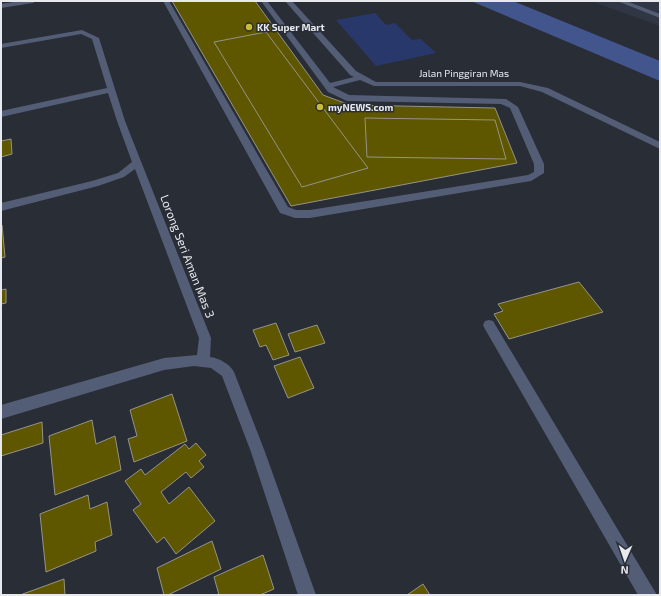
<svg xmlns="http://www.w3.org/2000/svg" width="661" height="596" font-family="'Exo 2',sans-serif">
<rect width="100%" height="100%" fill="#292d36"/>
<!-- built -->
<path fill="#313644" d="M593 1H660V26L599 4Z"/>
<!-- green -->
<path fill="#29386a" d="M375 13 386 25 395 23 412 40 421 39 436 53 376 66 336 20Z"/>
<!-- water -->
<path fill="#43558d" d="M471 1H513L660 61V81Z"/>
<!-- building -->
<g fill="#5f5600" stroke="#959488">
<path d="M172 1H255L323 95 350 105 495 108 517 163 291 206Z"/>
<path d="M266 32 368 168 302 187 214 42Z"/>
<path d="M365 118 495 120 506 159 367 157Z"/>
<path d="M11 139 12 154 1 157V141Z"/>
<path d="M1 225H2L5 257 1 258Z"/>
<path d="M579 282 603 312 509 339 494 314 503 311 498 304Z"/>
<path d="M6 289V303L1 304V290Z"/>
<path d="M276 323 289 355 273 360 266 345 260 347 253 330Z"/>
<path d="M317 325 325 343 295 352 288 334Z"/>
<path d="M300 357 314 388 288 398 274 366Z"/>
<path d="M172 394 187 441 134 462 128 439 137 436 130 410Z"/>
<path d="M92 420 96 444 115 436 121 470 55 495 49 436Z"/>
<path d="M42 422 43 443 1 456V435Z"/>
<path d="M196 443 206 455 199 461 204 467 191 478 186 472 161 492 169 504 189 487 215 521 176 554 164 537 157 543 133 510 141 504 125 481 141 469 145 475 185 444 189 449Z"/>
<path d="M88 495 90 509 107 502 112 535 95 542 96 551 46 572 40 514Z"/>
<path d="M212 541 221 569 168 595H164L157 568Z"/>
<path d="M263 555 274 589 260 595H219L214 577Z"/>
<path d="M64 579 65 595H20Z"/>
<path d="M423 584 430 595H407Z"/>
</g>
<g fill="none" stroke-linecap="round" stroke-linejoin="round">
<!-- minor -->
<g fill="#545d76" fill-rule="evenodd">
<path d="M20 1H36L33 3 1 8V4Z"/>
<path d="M163 1H169L288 207 296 210H310L528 175 534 172V164L510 108 501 104 347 101 328 92 261 1H267L330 83 354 77 350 75 285 1H292L356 71 376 82H520L548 88 660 142V149L542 92 520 86H374L360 80 333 87 349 95 506 99 518 107 544 164V173L531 181 310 218H295L280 213Z"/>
<path d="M617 1H626L660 14V18Z"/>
<path d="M82 30 99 38 125 121 211 338 210 357C219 358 230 364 234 372L265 452 316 595H298L251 452 222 376 211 368 194 366 164 370 1 419V405L164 358 197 355 199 338 135 169 124 177 98 186 1 211V203L92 181 118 173 132 162 117 121 108 93 1 117V111L107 88 92 39 81 34 1 48V44Z"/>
<path d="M489 320 493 321 657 595H638L485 329 483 325 485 321Z"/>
</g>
</g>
<!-- markers -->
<g fill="#c9bb3a" stroke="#292d36" stroke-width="1.5">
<circle cx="249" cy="27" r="4"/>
<circle cx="320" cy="107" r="4"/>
</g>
<g text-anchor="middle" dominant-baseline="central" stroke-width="3" stroke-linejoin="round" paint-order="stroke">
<!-- far-poi labels -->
<g font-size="10" font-weight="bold" fill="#e7e9ef" stroke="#292d36" text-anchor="start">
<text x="257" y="27">KK Super Mart</text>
<text x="328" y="107">myNEWS.com</text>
</g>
<!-- far-street labels -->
<g font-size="10" fill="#e7e9ef" stroke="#292d36">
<text x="464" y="73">Jalan Pinggiran Mas</text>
</g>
<!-- street labels -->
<g font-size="12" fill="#e7e9ef" stroke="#292d36">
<text transform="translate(188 256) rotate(69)">Lorong Seri Aman Mas 3</text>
</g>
</g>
<!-- border -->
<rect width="661" height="596" fill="none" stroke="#e7e9ef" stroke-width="4"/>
<!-- north arrow -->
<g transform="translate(625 560) rotate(182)" stroke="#292d36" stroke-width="3" paint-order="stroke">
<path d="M0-3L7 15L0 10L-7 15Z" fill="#e7e9ef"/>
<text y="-6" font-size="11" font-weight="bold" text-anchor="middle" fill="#e7e9ef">N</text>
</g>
</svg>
